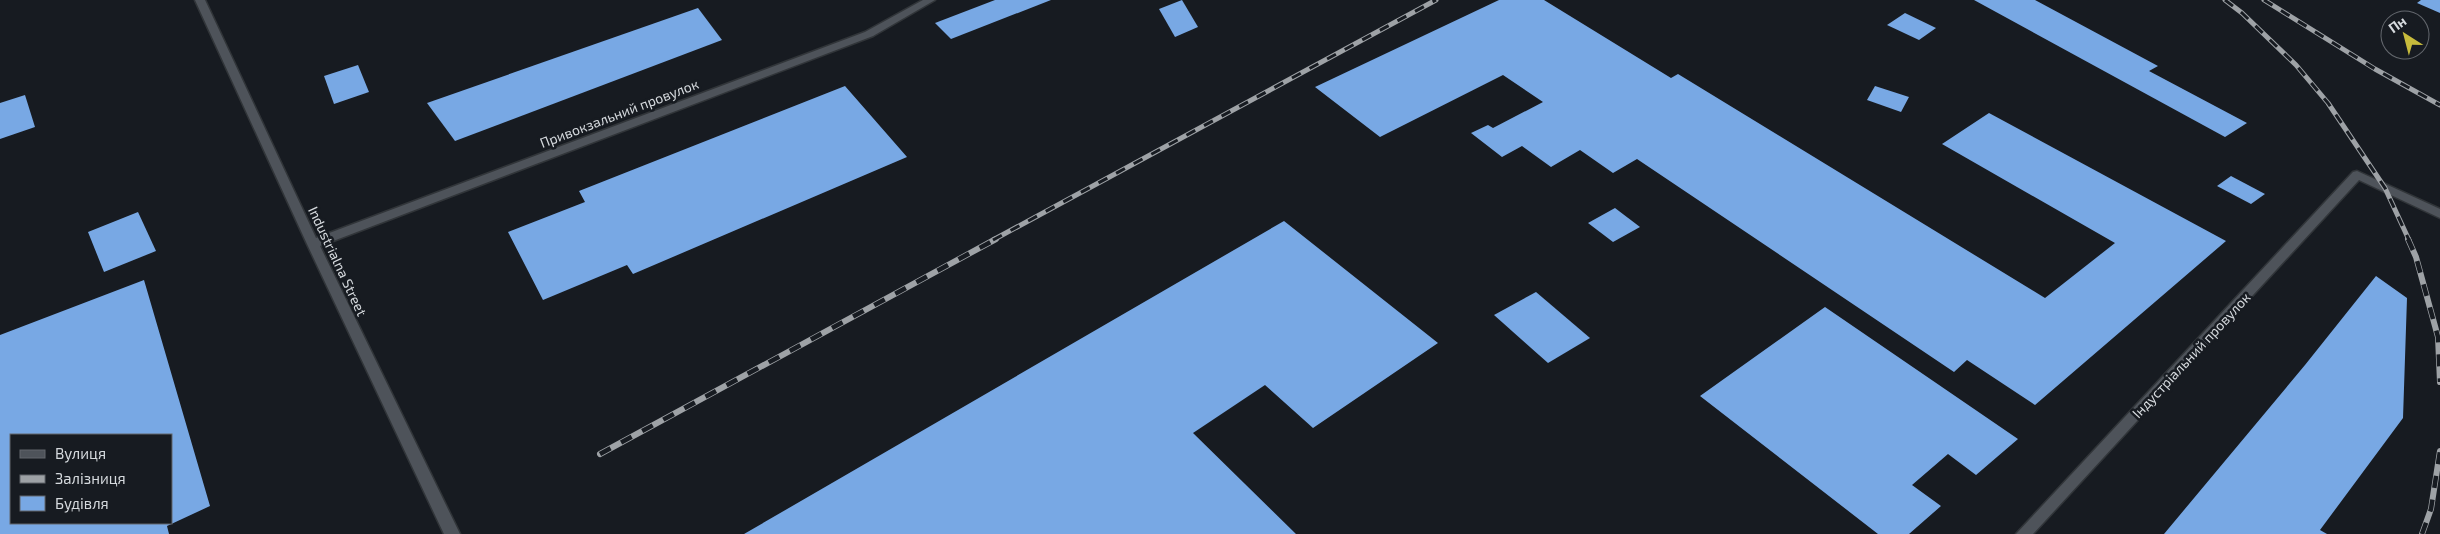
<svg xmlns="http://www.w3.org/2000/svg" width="2440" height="534" font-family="'Exo 2',sans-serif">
<rect width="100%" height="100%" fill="#171b21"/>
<!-- building -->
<g fill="#78a8e4" fill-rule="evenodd">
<path d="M995 0H1051L951 39 935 23Z"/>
<path d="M1182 0 1198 27 1175 37 1159 9Z"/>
<path d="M1499 0H1544L1671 78 1678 74 2045 298 2115 243 1942 144 1989 113 2226 241 2035 405 1967 360 1954 372 1637 159 1613 173 1580 150 1551 167 1522 146 1502 157 1471 133 1488 125 1493 128 1543 102 1503 75 1380 137 1315 87Z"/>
<path d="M1974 0H2035L2158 66 2149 71 2247 123 2225 137Z"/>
<path d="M2421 0H2440V13L2417 3Z"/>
<path d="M698 8 722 40 455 141 427 103Z"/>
<path d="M1905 13 1936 28 1919 40 1887 25Z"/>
<path d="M358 65 369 92 334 104 324 76Z"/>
<path d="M845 86 907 157 633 274 627 265 543 300 508 232 585 202 579 191Z"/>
<path d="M1875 86 1909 97 1901 112 1867 100Z"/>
<path d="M25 95 35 127 0 139V103Z"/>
<path d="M2231 176 2265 194 2251 204 2217 186Z"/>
<path d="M1615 208 1640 227 1613 242 1588 223Z"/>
<path d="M138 212 156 251 104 272 88 232Z"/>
<path d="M1284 221 1438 343 1313 428 1265 385 1193 433 1296 534H744Z"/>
<path d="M2376 276 2407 298 2403 418 2320 530 2327 534H2164L2305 365Z"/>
<path d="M144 280 210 506 167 526 169 534H0V335ZM11 435H171V523H11Z"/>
<path d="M1536 292 1590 338 1548 363 1494 315Z"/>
<path d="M1825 307 2018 439 1976 475 1948 454 1912 485 1941 506 1909 534H1878L1700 396Z"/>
</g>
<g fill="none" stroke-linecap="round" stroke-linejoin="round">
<defs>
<g id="minor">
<path d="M195 0H205L316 238 865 32 923 0H935L873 36 320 246 460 534H444L307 244Z"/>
<path d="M2357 171 2440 209V218L2359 180 2033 534H2016L2353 172Z"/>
</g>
</defs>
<!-- minor casing -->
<use href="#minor" stroke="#313539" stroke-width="3"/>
<!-- minor -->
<use href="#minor" fill="#4e535a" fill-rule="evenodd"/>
<defs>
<g id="rail-far1">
<path d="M2225 0 2242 13 2296 65 2328 103 2385 188 2409 240"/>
<path d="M2264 0 2375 69 2440 105"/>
<path d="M993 240 1436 0"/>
</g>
<g id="rail">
<path d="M2408 239 2416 257 2438 337 2440 382"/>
<path d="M600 454 996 239"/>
<path d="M2422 534 2431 509 2440 451"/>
</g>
</defs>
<!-- rail-far1 casing -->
<use href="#rail-far1" stroke="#9ea2a6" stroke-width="5"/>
<!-- rail casing -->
<use href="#rail" stroke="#9ea2a6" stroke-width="6"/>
<!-- rail-far1 -->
<use href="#rail-far1" stroke="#171b21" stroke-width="3" stroke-dasharray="10" stroke-linecap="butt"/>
<!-- rail -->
<use href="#rail" stroke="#171b21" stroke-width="4.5" stroke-dasharray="12" stroke-linecap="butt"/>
</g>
<g text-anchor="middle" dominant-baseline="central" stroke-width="5" stroke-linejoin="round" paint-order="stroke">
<!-- street labels -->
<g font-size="14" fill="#d6dade" stroke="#171b21">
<text transform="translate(619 113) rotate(-21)">Привокзальний провулок</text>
<text transform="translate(338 261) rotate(65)">Industrialna Street</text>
<text transform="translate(2191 355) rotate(-47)">Індустріальний провулок</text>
</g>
</g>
<!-- legend -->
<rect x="10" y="434" width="162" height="90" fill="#171b21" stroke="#63676d"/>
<rect x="20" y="450" width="25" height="8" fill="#4e535a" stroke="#63676d"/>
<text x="55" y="459" font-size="15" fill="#d6dade">Вулиця</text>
<rect x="20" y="475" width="25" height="8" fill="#9ea2a6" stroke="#63676d"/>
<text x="55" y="484" font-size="15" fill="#d6dade">Залізниця</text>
<rect x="20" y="496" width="25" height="15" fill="#78a8e4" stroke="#63676d"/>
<text x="55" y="509" font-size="15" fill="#d6dade">Будівля</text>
<!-- north arrow -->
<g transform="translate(2405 35) rotate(324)"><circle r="24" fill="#171b21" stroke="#63676d"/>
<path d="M0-4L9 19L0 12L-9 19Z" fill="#c7bb3c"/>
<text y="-8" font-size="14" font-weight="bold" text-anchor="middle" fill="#d6dade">Пн</text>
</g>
</svg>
